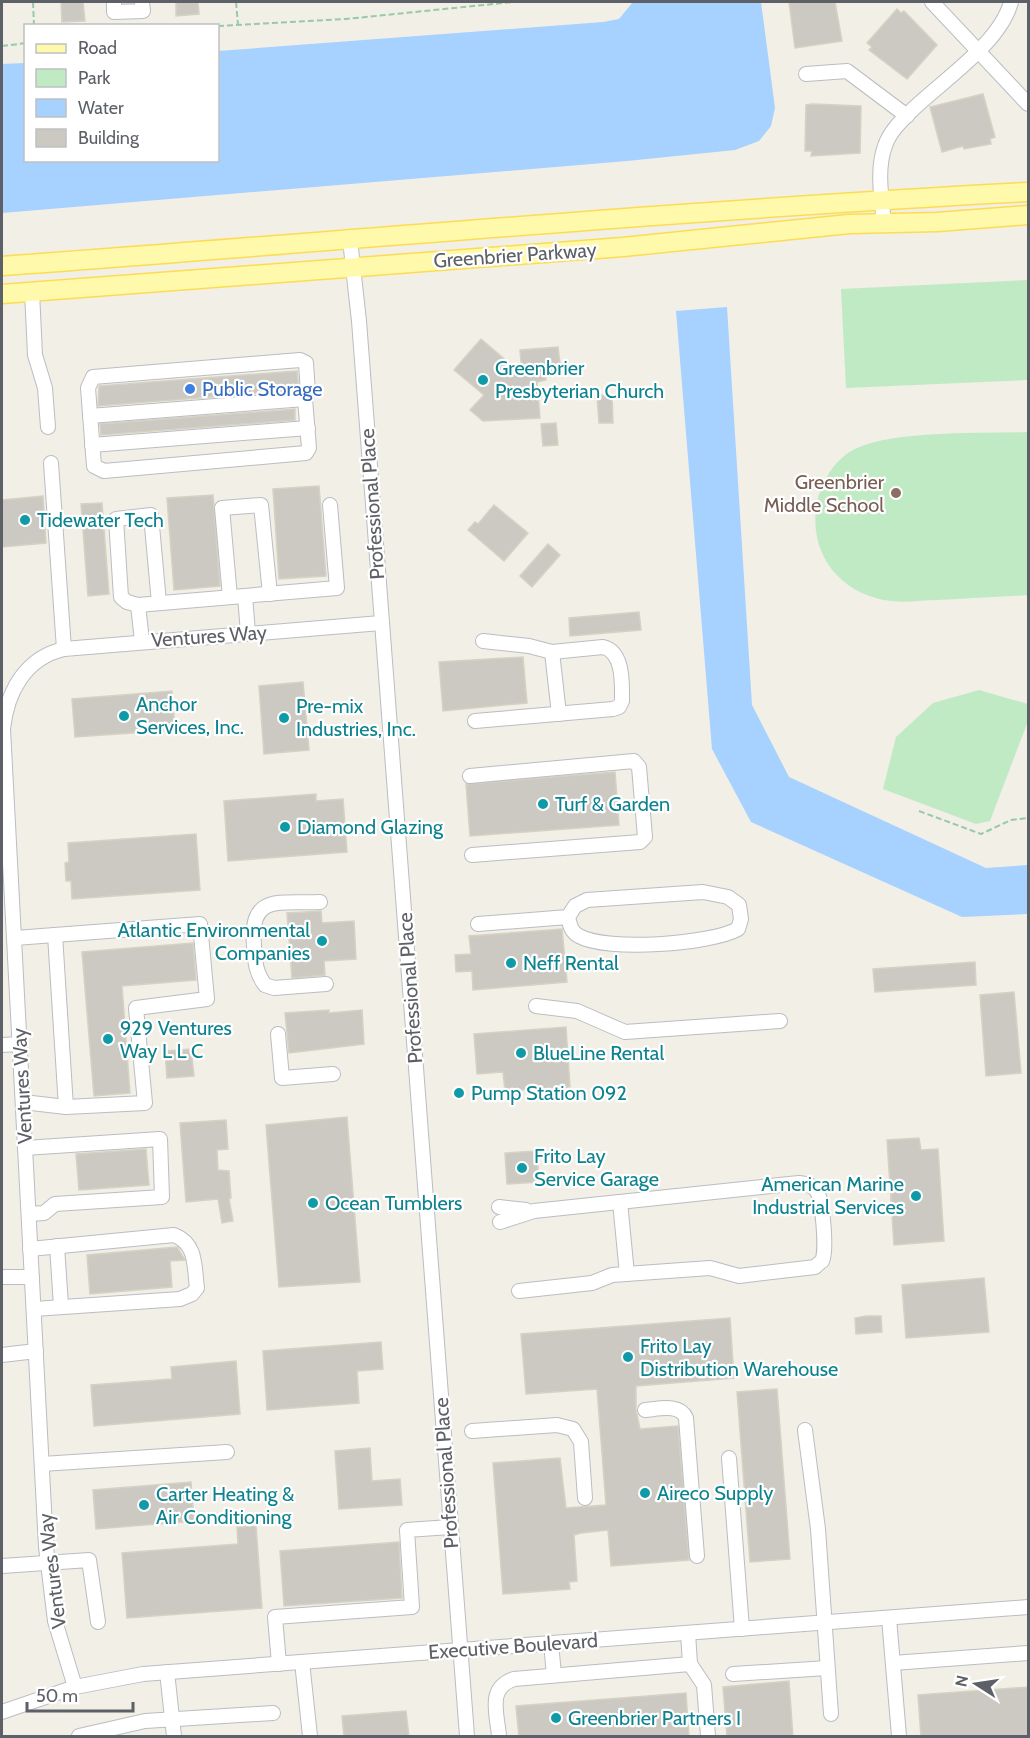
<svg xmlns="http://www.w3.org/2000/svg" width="1030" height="1738" font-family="Cabin,sans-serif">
<rect width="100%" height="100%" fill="#f1efe6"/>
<!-- green -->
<g fill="#c0eac4">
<path d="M1028 280V380L846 388 841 289Z"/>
<path d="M1028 432V595C998 597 968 598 938 600 923 600 907 603 892 601 843 596 810 557 816 509 819 485 834 458 857 448 899 430 981 434 1028 432Z"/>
<path d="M979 690 1028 704V721L990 821 976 824 883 789 896 737 933 703Z"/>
</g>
<!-- water -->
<g fill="#a7d1ff">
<path d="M633 2H761L775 108 771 126 759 141 735 150 627 161 2 213V64L25 63 26 160H218V51L603 22 619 19Z"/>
<path d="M727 307 752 705 789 777 986 868 1028 865V914L962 917 751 822 712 749 676 311Z"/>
</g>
<!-- building -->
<g fill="#ccc9c2" stroke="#d6d2c3" stroke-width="1.5">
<path d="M61 2H83L85 21 62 22Z"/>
<path d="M176 2H198L199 14 176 16Z"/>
<path d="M789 2H835L842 41 795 48Z"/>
<path d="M897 9 901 13 904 11 937 45 907 79 869 50 872 47 867 43Z"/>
<path d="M983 94 995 137 990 139 991 144 964 149 963 146 942 152 930 107Z"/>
<path d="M812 104 861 106 860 153 811 156 812 151H805L806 105Z"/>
<path d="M481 339 522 374 520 350 558 347 561 372 545 373 546 380 537 382 540 418 483 421 470 410 484 395 454 370Z"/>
<path d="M297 371 299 390 98 406 99 386Z"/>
<path d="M597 395H612L613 423H599Z"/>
<path d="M295 409V420L101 435 100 424Z"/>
<path d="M556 423 558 445 543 446 541 424Z"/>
<path d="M319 486 326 576 279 579 273 489Z"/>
<path d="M213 495 220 586 174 590 167 498Z"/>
<path d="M43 496 46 543 2 547V500Z"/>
<path d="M102 503 109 594 88 596 81 504Z"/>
<path d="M494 505 528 533 504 561 468 530 475 522 478 524Z"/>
<path d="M548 544 560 555 532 587 520 576Z"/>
<path d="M639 612 641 630 570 636 569 618Z"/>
<path d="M523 657 527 703 443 711 439 662Z"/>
<path d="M303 682 309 750 264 754 259 686Z"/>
<path d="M172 691 175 730 75 737 72 699Z"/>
<path d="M615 772 619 825 470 836 466 784Z"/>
<path d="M316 794V801L343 799 347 852 228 861 224 801Z"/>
<path d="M196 834 200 890 72 899 71 881H66L65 863 69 862 68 843Z"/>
<path d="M321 911 322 923 354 921 356 959 324 961 325 975 292 978 287 913Z"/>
<path d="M562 929 567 982 473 990 472 971 456 972 455 955 471 954 469 936Z"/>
<path d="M193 943 196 980 122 986 130 1093 94 1096 82 952Z"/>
<path d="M975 962 976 985 875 992 873 969Z"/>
<path d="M1014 992 1021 1073 986 1076 980 995Z"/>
<path d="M329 1010V1013L362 1010 364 1044 289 1053 285 1013Z"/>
<path d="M566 1027 570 1087 505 1091 503 1072 477 1074 474 1034Z"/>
<path d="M191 1049 194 1076 167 1078 165 1051Z"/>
<path d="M347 1117 360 1282 279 1287 266 1125Z"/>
<path d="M226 1120 228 1149 217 1150 218 1170 229 1171 231 1198 229 1199 233 1221 222 1223 218 1199 186 1202 180 1123Z"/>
<path d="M919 1138 921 1150 938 1149 944 1241 894 1245 887 1140Z"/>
<path d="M146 1149 149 1185 79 1190 76 1154Z"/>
<path d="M537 1151 539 1182 507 1184 505 1153Z"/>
<path d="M177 1247 185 1260 170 1261 172 1287 90 1294 87 1255Z"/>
<path d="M984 1278 989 1332 906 1338 902 1285Z"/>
<path d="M866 1316H881L882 1332 856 1334 855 1318Z"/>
<path d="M730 1318 734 1378 636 1386V1410L640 1429 678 1426 689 1560 611 1566 608 1530 581 1533 574 1535 577 1581 569 1582 570 1589 503 1594 493 1463 560 1458 566 1508 606 1505 597 1389 526 1394 521 1334Z"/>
<path d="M381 1342 383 1369 357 1371 359 1403 267 1410 263 1351Z"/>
<path d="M236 1361 240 1414 94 1426 91 1385 172 1379 171 1367Z"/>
<path d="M777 1389 790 1559 750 1562 737 1392Z"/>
<path d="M370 1448 372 1481 400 1479 402 1505 339 1509 335 1451Z"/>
<path d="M191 1482 194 1521 96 1529 93 1490Z"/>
<path d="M256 1526 262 1608 127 1618 122 1553 238 1544 237 1527Z"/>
<path d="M399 1542 402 1598 284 1606 280 1551Z"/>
<path d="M789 1681 793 1737H727L723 1687Z"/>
<path d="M1029 1687V1737H921L918 1695Z"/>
<path d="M686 1693 689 1737H519L516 1706Z"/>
<path d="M406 1711 409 1737H344L342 1716Z"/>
</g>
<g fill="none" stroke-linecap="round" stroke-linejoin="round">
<defs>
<g id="minor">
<path d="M114 2V12L143 11 142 2"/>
<path d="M932 2 1028 104"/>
<path d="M806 74 847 71 907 116"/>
<path d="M884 224C882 199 876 170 885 146 889 133 900 122 909 113 940 82 1000 44 1011 2"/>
<path d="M350 240 359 321 467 1736"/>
<path d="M32 292 35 355 45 388 48 427"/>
<path d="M300 360 306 363 308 393 305 399 309 448 306 453 104 471 94 466 88 388 93 377Z"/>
<path d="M90 416 305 399"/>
<path d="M92 445 308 428"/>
<path d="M51 463 64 649"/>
<path d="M245 596 248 633"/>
<path d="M230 597 222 508 261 505 270 594"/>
<path d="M138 605 127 602 121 597 116 519 151 515 159 603"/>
<path d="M142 641 138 605 337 588 330 505"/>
<path d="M552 652 559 714"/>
<path d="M475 721 613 709 619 707 622 701C622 684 624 652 603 647L552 652 529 646 483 641"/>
<path d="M470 776 634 761 639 767 645 837 640 842 472 855"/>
<path d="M320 902C280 904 249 893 254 945 255 960 255 972 265 985L274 988 326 984"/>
<path d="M478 924 568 917 575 906 587 900 703 892 728 897 739 905 741 919 738 929C711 944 607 952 579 936 571 932 570 925 568 917"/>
<path d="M55 935 66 1107"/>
<path d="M15 938 200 924 207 999 136 1008 145 1103 66 1107 23 1102"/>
<path d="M536 1006 577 1011 625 1032 780 1021"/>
<path d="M278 1034 282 1078 333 1074"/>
<path d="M2 1045 20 1044"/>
<path d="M25 1148 160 1139 162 1197 55 1204 44 1213 29 1214"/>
<path d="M620 1202 627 1274"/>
<path d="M499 1207 526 1210"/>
<path d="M500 1222 534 1211 799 1183C806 1184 812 1185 816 1190 823 1199 827 1251 822 1261 821 1261 815 1267 815 1267L739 1276 710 1268 612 1275 592 1283 519 1291"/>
<path d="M57 1246 61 1306"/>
<path d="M30 1249 174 1235C197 1244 194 1266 197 1288L192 1294 180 1299 34 1309"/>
<path d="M2 1277H32"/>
<path d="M2 1355 36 1351"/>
<path d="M645 1410C658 1409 680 1403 686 1418L697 1556"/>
<path d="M805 1430 818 1529 831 1714"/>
<path d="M472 1431 557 1425 573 1429 581 1442 585 1498"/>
<path d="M729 1458 742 1629"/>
<path d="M42 1464 227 1452"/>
<path d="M2 1566 89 1560 98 1622"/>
<path d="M889 1618 899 1736"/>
<path d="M551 1643 554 1675"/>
<path d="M302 1662 310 1736"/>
<path d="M893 1663 1028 1653"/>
<path d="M279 1664 275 1617 412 1607 407 1530 450 1527"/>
<path d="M690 1664 704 1685 708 1736"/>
<path d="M167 1672 174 1736"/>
<path d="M733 1674 827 1668"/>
<path d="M75 1687 55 1621 46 1547 3 729C7 692 25 658 64 649L381 623"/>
<path d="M2 1712 75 1687 143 1674 1028 1607"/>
<path d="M79 1736 145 1721 273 1713"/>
<path d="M499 1736C497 1713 487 1688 514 1679L690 1664 688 1633"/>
</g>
<g id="major">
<path d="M2 266C344 241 686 210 1028 192"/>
<path d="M2 294 623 247 849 224 937 222 1028 215"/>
</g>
</defs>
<!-- minor casing -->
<use href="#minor" stroke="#babdc2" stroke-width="16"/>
<!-- major casing -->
<use href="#major" stroke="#fddc52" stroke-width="21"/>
<!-- path -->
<g stroke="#97c9aa" stroke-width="2" stroke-dasharray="6 3" stroke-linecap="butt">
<path d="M33 2 34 26"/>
<path d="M236 2 238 25"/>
<path d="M218 26 346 19 513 2"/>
<path d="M2 46 26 43"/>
<path d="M919 811 981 834 1011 820 1028 818"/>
</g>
<!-- minor -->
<use href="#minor" stroke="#fff" stroke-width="14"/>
<!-- major -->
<use href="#major" stroke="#fff9ac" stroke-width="18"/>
</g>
<!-- markers -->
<g fill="#0f9aa8" stroke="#fff" stroke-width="2">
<circle cx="483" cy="380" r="6"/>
<circle cx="25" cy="520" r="6"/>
<circle cx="124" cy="716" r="6"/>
<circle cx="284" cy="718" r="6"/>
<circle cx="543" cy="804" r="6"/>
<circle cx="285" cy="827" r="6"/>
<circle cx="322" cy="941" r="6"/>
<circle cx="511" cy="963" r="6"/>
<circle cx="108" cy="1039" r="6"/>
<circle cx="521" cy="1053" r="6"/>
<circle cx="459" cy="1093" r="6"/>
<circle cx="522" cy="1168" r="6"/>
<circle cx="916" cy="1196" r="6"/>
<circle cx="313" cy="1203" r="6"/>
<circle cx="628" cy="1357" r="6"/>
<circle cx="645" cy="1493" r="6"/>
<circle cx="144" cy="1505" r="6"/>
<circle cx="556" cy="1718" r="6"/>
</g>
<circle fill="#3f7fe0" stroke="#fff" stroke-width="2" cx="190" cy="389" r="6"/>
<circle fill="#8d6e63" stroke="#fff" stroke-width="2" cx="896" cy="493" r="6"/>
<g text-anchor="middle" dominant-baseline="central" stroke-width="4.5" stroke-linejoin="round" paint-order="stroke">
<!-- street labels -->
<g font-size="20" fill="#5d6167" stroke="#fff">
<text transform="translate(515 255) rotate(-4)">Greenbrier Parkway</text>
<text transform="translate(372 504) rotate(-94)">Professional Place</text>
<text transform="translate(209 636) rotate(-4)">Ventures Way</text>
<text transform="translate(410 988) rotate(-94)">Professional Place</text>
<text transform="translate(22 1086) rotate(-93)">Ventures Way</text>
<text transform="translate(446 1473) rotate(-94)">Professional Place</text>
<text transform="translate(52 1571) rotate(-97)">Ventures Way</text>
<text transform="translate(513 1646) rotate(-4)">Executive Boulevard</text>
</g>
<!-- culture labels -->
<g font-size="20" fill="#0d838f" stroke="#fff" text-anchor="start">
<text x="495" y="368">Greenbrier<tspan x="495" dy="23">Presbyterian Church</tspan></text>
<text x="37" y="520">Tidewater Tech</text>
<text x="136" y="704">Anchor<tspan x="136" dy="23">Services, Inc.</tspan></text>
<text x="296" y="706">Pre-mix<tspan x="296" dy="23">Industries, Inc.</tspan></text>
<text x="555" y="804">Turf &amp; Garden</text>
<text x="297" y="827">Diamond Glazing</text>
<text x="310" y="930" text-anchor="end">Atlantic Environmental<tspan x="310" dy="23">Companies</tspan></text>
<text x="523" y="963">Neff Rental</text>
<text x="120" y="1028">929 Ventures<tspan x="120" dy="23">Way L L C</tspan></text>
<text x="533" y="1053">BlueLine Rental</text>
<text x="471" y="1093">Pump Station 092</text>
<text x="534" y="1156">Frito Lay<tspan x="534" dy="23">Service Garage</tspan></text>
<text x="904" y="1184" text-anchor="end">American Marine<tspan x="904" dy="23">Industrial Services</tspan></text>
<text x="325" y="1203">Ocean Tumblers</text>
<text x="640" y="1346">Frito Lay<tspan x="640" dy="23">Distribution Warehouse</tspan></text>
<text x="657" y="1493">Aireco Supply</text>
<text x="156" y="1494">Carter Heating &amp;<tspan x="156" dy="23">Air Conditioning</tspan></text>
<text x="568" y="1718">Greenbrier Partners I</text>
</g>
<!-- shop labels -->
<g font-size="20" fill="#366cbe" stroke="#fff" text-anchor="start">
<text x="202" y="389">Public Storage</text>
</g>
<!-- education labels -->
<g font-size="20" fill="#785e54" stroke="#fff" text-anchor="end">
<text x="884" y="482">Greenbrier<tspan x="884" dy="23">Middle School</tspan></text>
</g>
</g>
<!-- border -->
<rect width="1030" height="1738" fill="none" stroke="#5d6167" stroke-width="6"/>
<!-- legend -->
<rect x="24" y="24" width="195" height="138" fill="#ffffff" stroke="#bec0c2" stroke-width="1.5"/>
<rect x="36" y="44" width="30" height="9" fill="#fff9ac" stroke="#bec0c2" stroke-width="1.5"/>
<text x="78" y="54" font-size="18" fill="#5d6167">Road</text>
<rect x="36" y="69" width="30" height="18" fill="#c0eac4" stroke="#bec0c2" stroke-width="1.5"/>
<text x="78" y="84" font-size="18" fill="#5d6167">Park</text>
<rect x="36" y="99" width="30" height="18" fill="#a7d1ff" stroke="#bec0c2" stroke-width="1.5"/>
<text x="78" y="114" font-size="18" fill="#5d6167">Water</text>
<rect x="36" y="129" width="30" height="18" fill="#ccc9c2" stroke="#bec0c2" stroke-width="1.5"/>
<text x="78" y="144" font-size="18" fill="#5d6167">Building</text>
<!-- north arrow -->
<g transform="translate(976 1684) rotate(282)" stroke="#ffffff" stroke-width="4.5" paint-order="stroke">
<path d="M0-4.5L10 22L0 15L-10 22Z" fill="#5d6167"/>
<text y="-9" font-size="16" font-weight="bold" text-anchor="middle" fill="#5d6167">N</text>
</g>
<!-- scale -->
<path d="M27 1702v9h106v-9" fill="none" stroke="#5d6167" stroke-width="3"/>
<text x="36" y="1702" font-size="18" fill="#5d6167" stroke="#ffffff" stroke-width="4.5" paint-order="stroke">50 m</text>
</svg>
